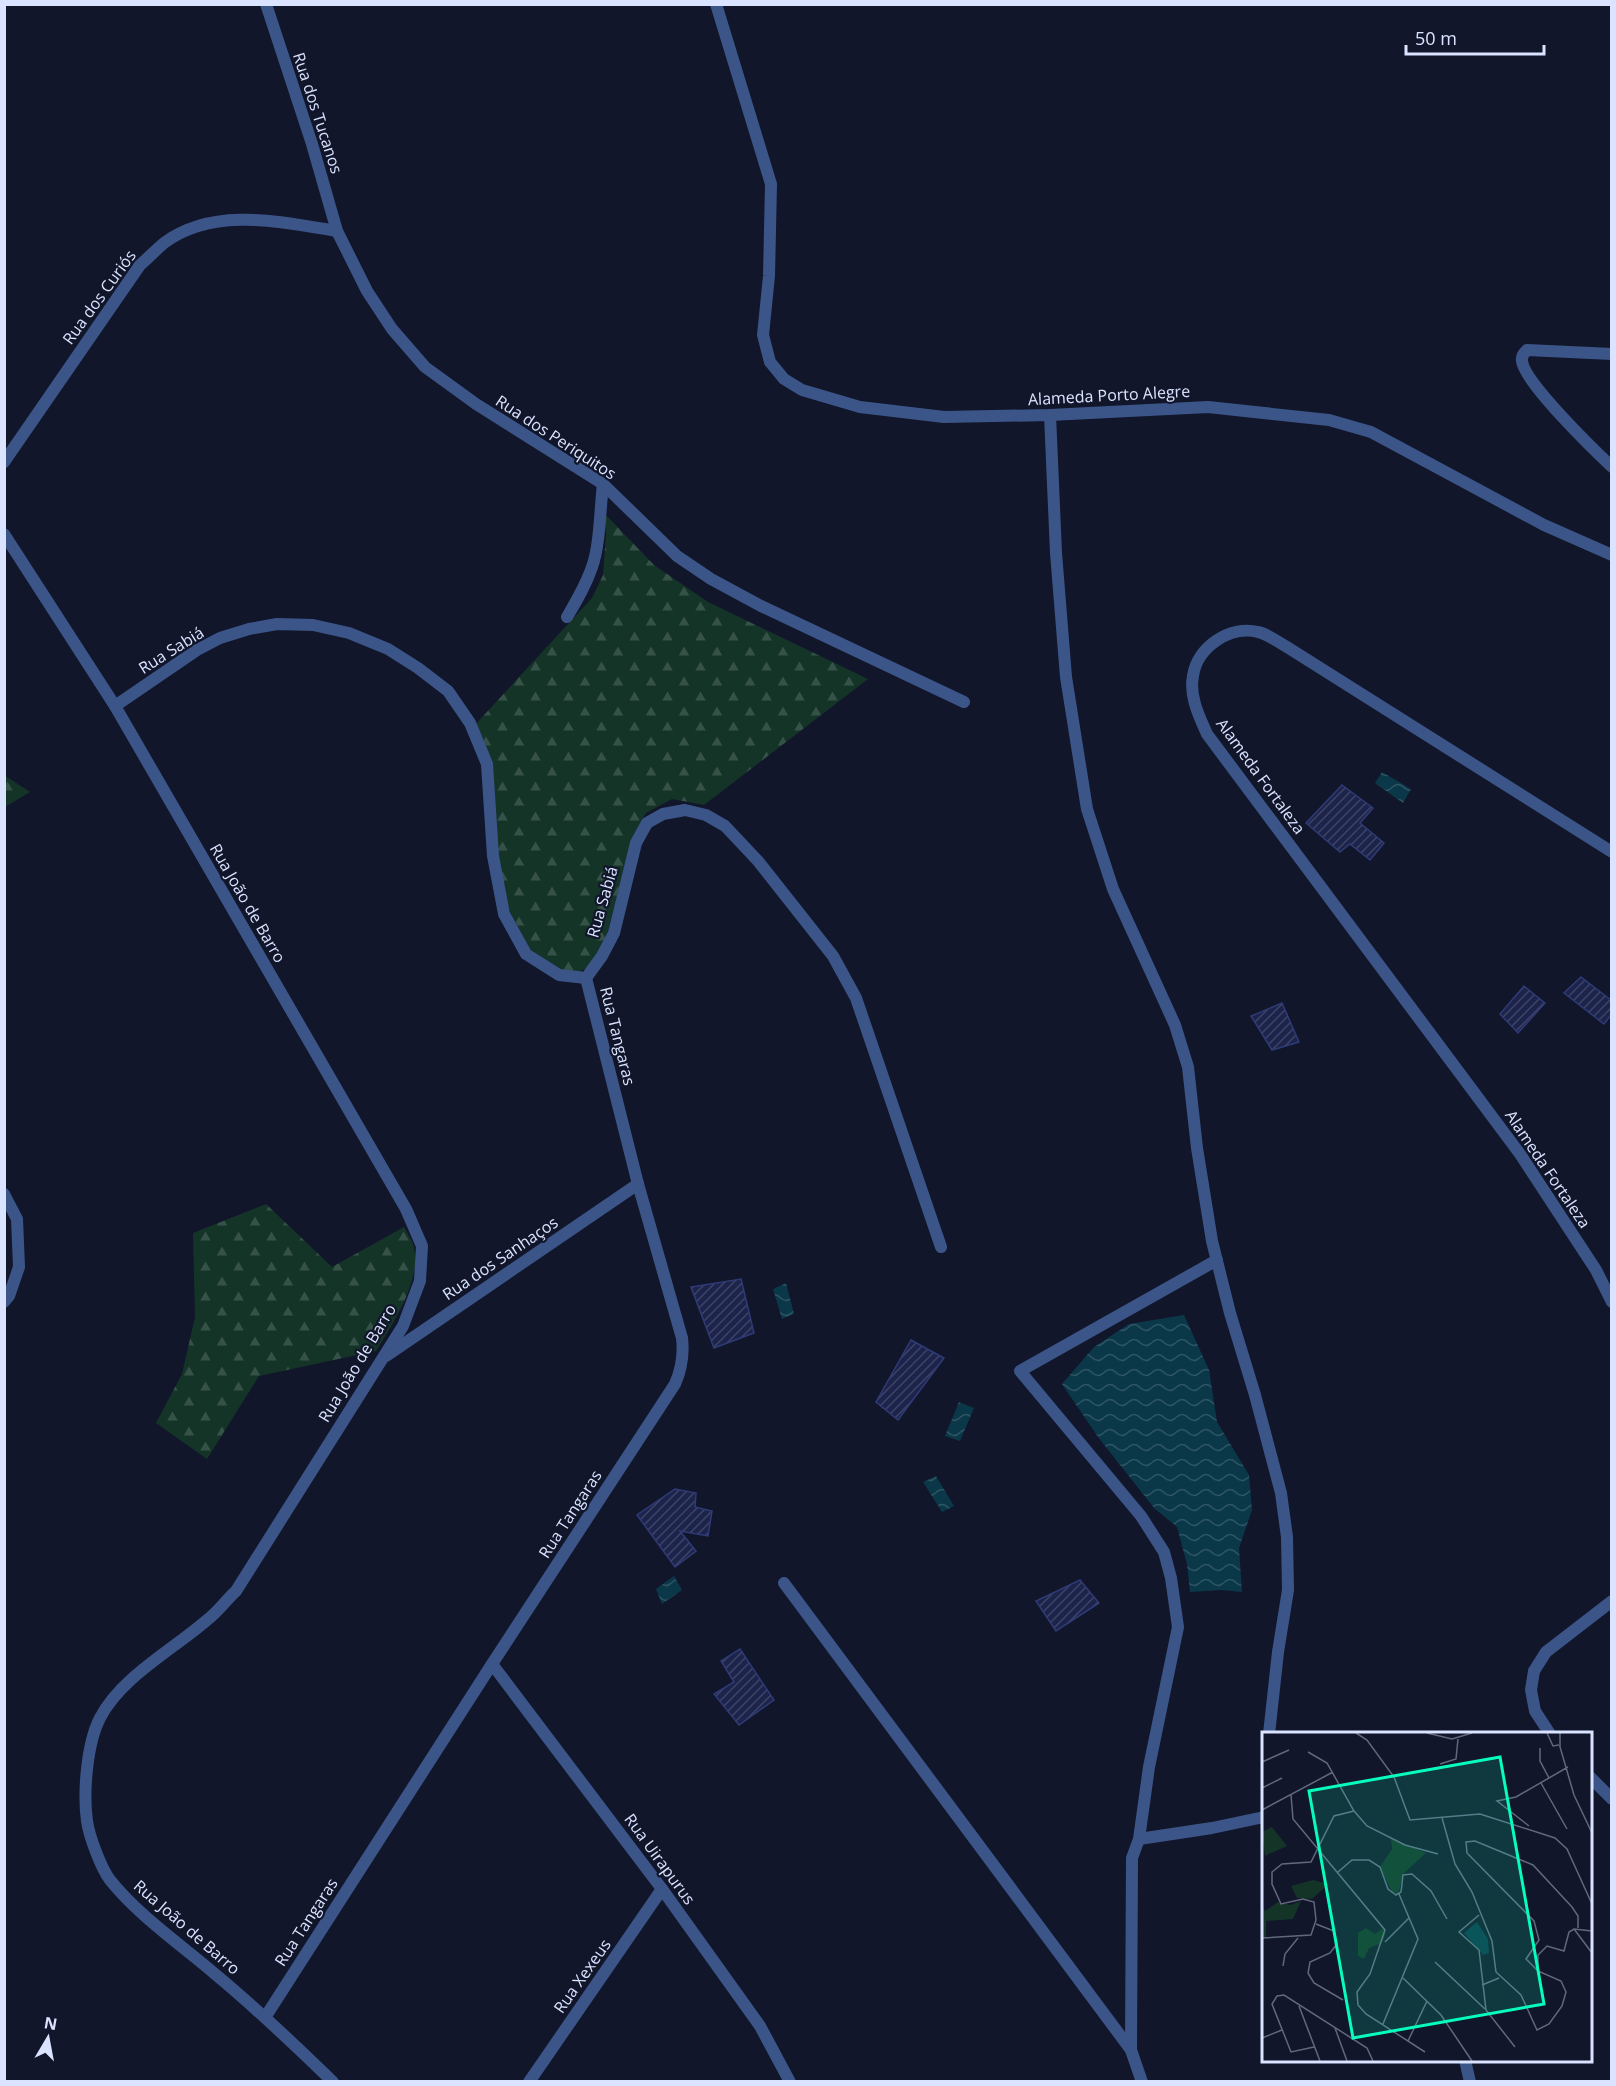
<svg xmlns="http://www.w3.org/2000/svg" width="1616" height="2086" font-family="'Open Sans',sans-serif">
<defs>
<pattern id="forest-firs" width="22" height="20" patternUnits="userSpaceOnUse" patternTransform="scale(1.5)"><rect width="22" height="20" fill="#143427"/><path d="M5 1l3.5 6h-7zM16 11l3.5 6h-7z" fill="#365147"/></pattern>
<pattern id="water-waves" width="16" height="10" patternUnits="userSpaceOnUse" patternTransform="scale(1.5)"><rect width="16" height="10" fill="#0b3849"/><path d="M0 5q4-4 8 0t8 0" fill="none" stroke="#2e5564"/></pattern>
<pattern id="building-hatch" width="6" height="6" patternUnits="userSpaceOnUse" patternTransform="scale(1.5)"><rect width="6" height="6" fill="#1d244b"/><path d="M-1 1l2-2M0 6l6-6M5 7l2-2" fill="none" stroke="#3d4466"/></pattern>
</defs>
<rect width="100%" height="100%" fill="#11162a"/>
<!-- forest -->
<g fill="url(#forest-firs)">
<path d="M603 512 654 565 708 602 868 679 704 805 672 799 646 813 631 840 608 931 598 952 590 966 577 973 560 970 530 949 510 912 496 864 492 765 473 727 592 598 603 575 606 534Z"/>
<path d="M4 775 30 792 5 807H4Z"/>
<path d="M266 1204 332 1267 404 1227C407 1233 413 1241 414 1248 422 1279 392 1326 376 1351L259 1376 207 1459 156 1423 182 1374 195 1317 193 1233Z"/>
</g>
<!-- water -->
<g fill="url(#water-waves)">
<path d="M1382 772 1411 789 1403 803 1375 783Z"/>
<path d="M786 1283 794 1314 782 1319 773 1289Z"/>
<path d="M1184 1315 1209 1370 1217 1422 1249 1475 1252 1510 1239 1548 1242 1592 1222 1590 1190 1592 1187 1564 1177 1527 1154 1508 1098 1437 1062 1384 1094 1347 1129 1324Z"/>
<path d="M959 1402 974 1408 960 1441 945 1436Z"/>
<path d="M936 1476 954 1506 942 1512 923 1482Z"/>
<path d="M674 1576 682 1590 662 1604 656 1589Z"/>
</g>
<!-- building -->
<g fill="url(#building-hatch)" stroke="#2f3b77" stroke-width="1.5">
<path d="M1342 785 1373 808 1360 823 1384 843 1370 860 1350 844 1340 852 1306 823Z"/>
<path d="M1581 977 1611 1000V1015L1604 1024 1564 993Z"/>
<path d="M1524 986 1545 1003 1518 1033 1500 1014Z"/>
<path d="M1282 1003 1299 1042 1272 1050 1251 1016Z"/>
<path d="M741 1279 754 1333 714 1348 691 1287Z"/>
<path d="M911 1340 944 1358 898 1420 876 1402Z"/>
<path d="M675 1489 696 1493 695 1507 712 1511 708 1536 680 1531 696 1551 675 1567 637 1515Z"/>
<path d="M1080 1580 1099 1603 1056 1631 1036 1601Z"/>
<path d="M740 1649 774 1700 739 1725 714 1694 734 1682 721 1661Z"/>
</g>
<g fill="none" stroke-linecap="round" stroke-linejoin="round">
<!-- street -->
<g stroke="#3c5589" stroke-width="12">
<path d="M266 4 312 144 337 231 367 291 392 329 425 367 476 404 603 484 677 556 711 579 761 606 964 702"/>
<path d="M716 4 771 184 769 276 763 335 770 362 784 379 802 390 860 407 944 417 1050 415 1208 407 1329 420 1371 432 1544 525 1612 555"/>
<path d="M1612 354 1527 350C1524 353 1521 356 1522 361 1524 382 1594 450 1612 467"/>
<path d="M1050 415 1056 553 1066 677 1087 809 1113 889 1175 1025 1188 1067 1197 1148 1212 1241 1230 1313 1255 1395 1281 1493 1287 1537 1288 1590 1278 1652 1269 1734"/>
<path d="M4 462 140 265C148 258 156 250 164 243 214 206 281 222 337 231"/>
<path d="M4 534 115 706 406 1209 422 1246 420 1281 403 1326 236 1591C226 1600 218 1612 207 1620 174 1649 121 1677 100 1718 87 1743 83 1792 87 1821 89 1836 101 1868 110 1880 139 1916 180 1944 215 1974 256 2008 294 2044 333 2082"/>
<path d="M567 617C577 600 586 585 592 567 600 545 600 509 603 484"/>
<path d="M115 706 197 650 220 638 249 629 277 624 313 625 349 633 388 649 418 668 448 691 470 723 487 764 493 856 504 914 526 954 559 975 586 978 602 956 614 933 636 843 647 823 663 814 685 810 706 815 725 826 758 861 833 956 856 998 941 1247"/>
<path d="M1612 852 1287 647C1278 642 1268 634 1258 632 1230 625 1197 647 1193 676 1189 696 1199 716 1207 734L1520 1154 1596 1270 1612 1302"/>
<path d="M4 1194 17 1219 19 1267 9 1296 4 1302"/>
<path d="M386 1356 638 1184"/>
<path d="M784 1583 1131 2050"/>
<path d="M492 1664 662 1889 760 2026 790 2082"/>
<path d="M1550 1734 1535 1711 1531 1690 1534 1671 1546 1652 1612 1601"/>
<path d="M1590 1777 1612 1799"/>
<path d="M1139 1839 1212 1828 1264 1817"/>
<path d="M266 2016 492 1664 675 1384C682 1368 684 1355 682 1338L638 1184 586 978"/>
<path d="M1465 2060 1470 2082"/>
<path d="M529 2082 662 1889"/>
<path d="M1142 2082 1131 2050 1132 1858 1139 1839 1149 1767 1178 1627 1171 1578 1164 1552 1141 1516 1020 1371 1217 1260"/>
</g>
</g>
<g text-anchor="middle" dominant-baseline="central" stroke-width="4.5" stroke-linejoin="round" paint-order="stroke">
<!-- street labels -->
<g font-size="16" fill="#dae3ff" stroke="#11162a">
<text transform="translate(318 113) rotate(72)">Rua dos Tucanos</text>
<text transform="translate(99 297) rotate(-54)">Rua dos Curiós</text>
<text transform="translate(1109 395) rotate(-3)">Alameda Porto Alegre</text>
<text transform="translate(556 437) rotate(33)">Rua dos Periquitos</text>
<text transform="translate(171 650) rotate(-32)">Rua Sabiá</text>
<text transform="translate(1261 776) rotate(54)">Alameda Fortaleza</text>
<text transform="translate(602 902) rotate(-74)">Rua Sabiá</text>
<text transform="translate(248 903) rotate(60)">Rua João de Barro</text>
<text transform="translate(618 1036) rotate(76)">Rua Tangaras</text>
<text transform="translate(1548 1169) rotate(56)">Alameda Fortaleza</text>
<text transform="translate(500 1258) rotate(-34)">Rua dos Sanhaços</text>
<text transform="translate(357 1363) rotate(-59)">Rua João de Barro</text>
<text transform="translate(570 1514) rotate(-57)">Rua Tangaras</text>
<text transform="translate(660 1859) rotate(54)">Rua Uirapurus</text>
<text transform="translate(306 1922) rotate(-57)">Rua Tangaras</text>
<text transform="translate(187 1927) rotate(41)">Rua João de Barro</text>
<text transform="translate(582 1976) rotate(-55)">Rua Xexeus</text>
</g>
</g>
<!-- overview -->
<g transform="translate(1262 1732)">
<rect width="330" height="330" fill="#11162a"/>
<path d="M10 95 25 114 3 124 0 100ZM129 107 164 121 141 142 136 162 130 160 118 135 130 117ZM51 148 67 152 50 167 35 166 29 154ZM39 169 31 187 4 189V206H0V172L3 179 16 170 28 173ZM104 196 113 202 121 196 123 202 120 211 107 216 102 227 96 224V201Z" fill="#143427"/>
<path d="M215 190 226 207 227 221 221 223 202 201Z" fill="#0b3849"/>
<path fill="none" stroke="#61687f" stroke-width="1.5" d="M94 1 105 8 132 45 148 88 218 82 293 106 305 117 330 172M165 1 190 7 210 1M285 1 291 14 297 13M298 1V15L312 63 330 101M278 16V29L287 46M46 20 65 31 92 79 105 94 143 113 176 122M0 30 27 18M178 32 194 27 196 7M279 51 305 97M0 56 20 46M29 63 31 87 123 198 108 242 95 260 96 273 104 282 163 320M0 78 71 40M180 86 193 132 210 160 230 209 234 240 259 263 275 298 287 292 300 274 304 260 299 249 276 239V223L285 214 302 219 307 200 312 197 330 199M267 94 235 69 254 65 306 35M76 140 90 128H107L118 135 126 157 134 163 139 160 141 143 150 142 169 159 185 187M217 183 197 200 217 218 224 278 253 315M54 192 72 199 75 212 68 221 48 230 46 241 52 251 81 268M312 197 330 221M0 206 49 203 54 188 52 170 41 167 19 172 10 152V140L20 132 49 130 72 84 92 79M123 210 147 186M173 230 223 277M21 234 23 222 36 206M275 238 264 227 277 208 272 189 205 121 204 110 213 109 271 133 310 175 316 184V196M141 246 179 283 210 329M220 253 237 246M37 274 58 329M121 292 156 207 137 162M73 296 85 329M0 306 20 298M146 309 165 269M52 315 29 320 10 272 15 264 22 263 105 316 111 329"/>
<path fill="#08fdbd" fill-opacity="0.15" stroke="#08fdbd" stroke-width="3" d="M238 25 282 272 91 306 47 59Z"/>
<rect width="330" height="330" fill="none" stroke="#dae3ff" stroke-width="3"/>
</g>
<!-- border -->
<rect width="1616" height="2086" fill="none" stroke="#dae3ff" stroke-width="12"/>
<!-- north arrow -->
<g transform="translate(48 2038) rotate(10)" stroke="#11162a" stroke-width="4.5" paint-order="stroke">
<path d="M0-4.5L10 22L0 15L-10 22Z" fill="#dae3ff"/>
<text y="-9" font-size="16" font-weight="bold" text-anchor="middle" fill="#dae3ff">N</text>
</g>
<!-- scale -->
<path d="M1406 45v9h138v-9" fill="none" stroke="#dae3ff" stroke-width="3"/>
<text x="1415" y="45" font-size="18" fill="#dae3ff" stroke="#11162a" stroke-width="4.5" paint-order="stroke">50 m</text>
</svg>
